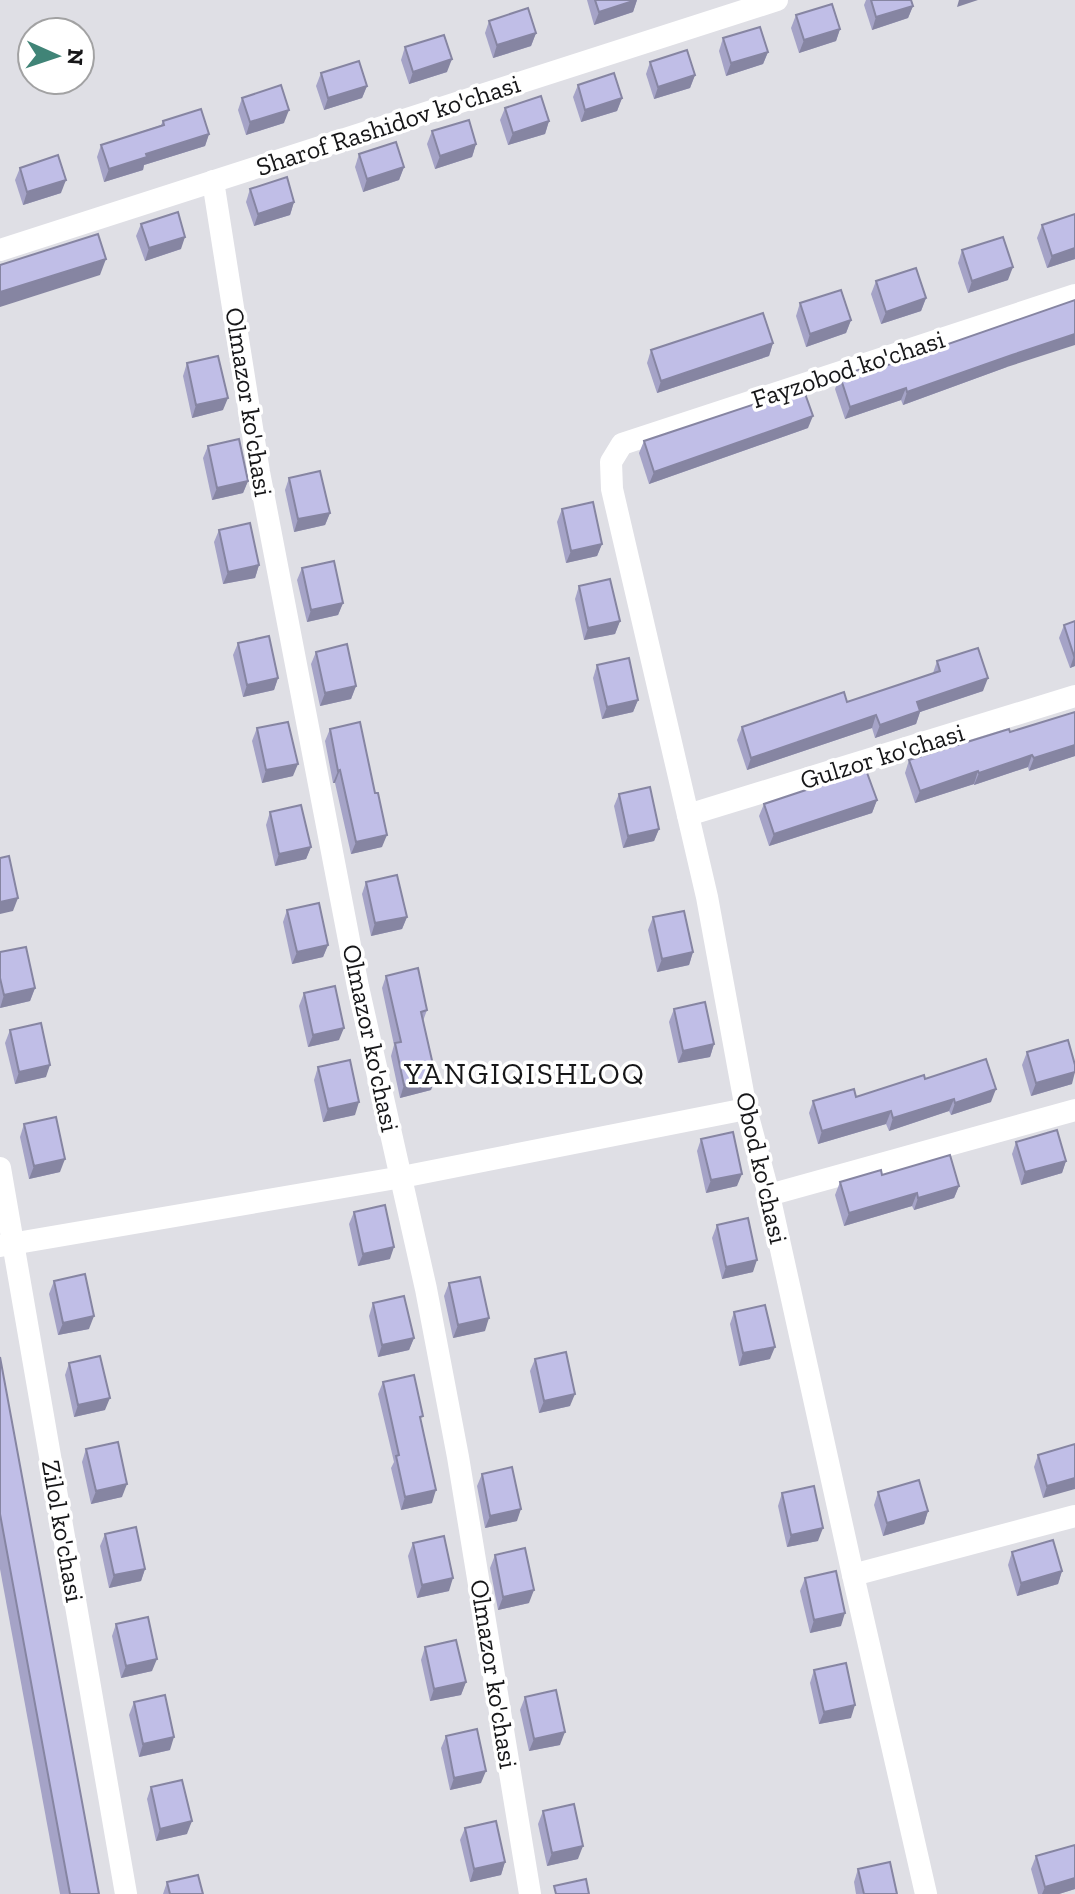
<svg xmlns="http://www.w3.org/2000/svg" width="1075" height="1894" font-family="'Zilla Slab',serif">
<rect width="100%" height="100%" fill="#dfdfe5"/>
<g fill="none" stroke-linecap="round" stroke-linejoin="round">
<!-- minor -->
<g stroke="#fff" stroke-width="22">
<path d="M213 181 259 472 358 987 426 1289 458 1457 530 1894"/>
<path d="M0 250 777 0"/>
<path d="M688 815 1075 696"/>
<path d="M0 1168 126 1894"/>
<path d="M769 1195 1075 1110"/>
<path d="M0 1246 402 1177 746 1109"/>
<path d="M853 1575 1075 1516"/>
<path d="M926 1894 853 1575 769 1195 746 1109 707 897 612 489 611 462 622 444 1075 295"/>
</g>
</g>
<!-- wall -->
<g fill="#a5a3c7">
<path d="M587 0H637L633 12 594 25Z"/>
<path d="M866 0H911L913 6 908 18 872 30 864 5Z"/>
<path d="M796 15 840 29 836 41 799 53 791 28Z"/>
<path d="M489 21 536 33 531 46 493 58 485 33Z"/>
<path d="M723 38 768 52 763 64 726 76 719 51Z"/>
<path d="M405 47 447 72 409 84 401 60Z"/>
<path d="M650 62 695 75 690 88 654 99 646 74Z"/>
<path d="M321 73 367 86 362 98 324 110 316 86Z"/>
<path d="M578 85 622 98 617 111 581 122 573 97Z"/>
<path d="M242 98 284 123 246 135 238 110Z"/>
<path d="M505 108 549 121 545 134 508 145 500 120Z"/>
<path d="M163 121 209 134 205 146 144 165 143 170 104 182 97 157 101 145 161 125Z"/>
<path d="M432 131 476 144 472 157 435 169 427 144Z"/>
<path d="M359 154 404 167 399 180 363 192 355 167Z"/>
<path d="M20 168 61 193 23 205 15 180Z"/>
<path d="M250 189 294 202 290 215 254 226 246 202Z"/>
<path d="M1075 214V259L1047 268 1037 238 1042 225Z"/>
<path d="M141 224 181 249 145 261 136 236Z"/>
<path d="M962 250 1008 280 968 293 958 263Z"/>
<path d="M876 281 926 298 921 311 881 324 871 294Z"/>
<path d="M800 303 851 320 846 333 806 347 796 316Z"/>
<path d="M773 343 769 356 657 393 647 363 651 350Z"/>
<path d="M187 363 223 410 192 418 183 376Z"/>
<path d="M882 367H1007L903 405 901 400 845 419 835 389 840 376Z"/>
<path d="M808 428 649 484 639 453 644 441Z"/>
<path d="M208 446 248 481 243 493 212 500 203 458Z"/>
<path d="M289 478 330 513 325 525 294 532 285 490Z"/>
<path d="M562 509 602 544 597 556 566 563 557 522Z"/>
<path d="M219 530 259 565 255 578 223 584 214 542Z"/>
<path d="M302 568 343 603 338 615 307 622 297 580Z"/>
<path d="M579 586 620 621 615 634 584 640 575 599Z"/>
<path d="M1075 621V666L1070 668 1059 638 1064 625Z"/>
<path d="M238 643 278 678 274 690 243 697 233 655Z"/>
<path d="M316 652 356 686 351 699 320 706 311 664Z"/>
<path d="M937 661 983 691 920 712 916 724 875 738 872 728 747 770 737 740 742 727 847 702 933 673Z"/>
<path d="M597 665 638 700 633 712 602 719 593 678Z"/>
<path d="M1075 712V756L1029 771 1028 767 974 785V784L915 803 905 773 909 760 1010 732Z"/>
<path d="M257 728 293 776 262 783 252 741Z"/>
<path d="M330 729 382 847 351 854 335 783H333L325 741Z"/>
<path d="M619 794 659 829 654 841 623 848 614 806Z"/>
<path d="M877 800 872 813 769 846 759 816 764 804Z"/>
<path d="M270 812 311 847 306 859 275 866 266 825Z"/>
<path d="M366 882 407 917 402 929 371 936 362 894Z"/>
<path d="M287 910 328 945 323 957 292 964 283 922Z"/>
<path d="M653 917 693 952 689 965 657 972 648 930Z"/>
<path d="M0 952 35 988 30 1001 0 1008Z"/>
<path d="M386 976 427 1010 423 1021 431 1090 400 1098 391 1056 394 1045 382 988Z"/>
<path d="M304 993 339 1040 308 1047 299 1006Z"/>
<path d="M674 1009 714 1044 710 1057 678 1063 669 1022Z"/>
<path d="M10 1030 46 1077 15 1084 5 1043Z"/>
<path d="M1027 1052 1072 1084 1031 1096 1022 1065Z"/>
<path d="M318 1067 355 1115 323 1122 314 1080Z"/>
<path d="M925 1079 991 1102 951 1115 949 1111 889 1131 886 1124 818 1144 809 1113 813 1101 856 1097Z"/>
<path d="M24 1124 60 1172 29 1179 20 1137Z"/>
<path d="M701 1139 737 1186 706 1193 697 1151Z"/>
<path d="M1016 1142 1066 1161 1062 1173 1021 1185 1012 1154Z"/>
<path d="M882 1175 959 1186 954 1198 914 1210 912 1206 844 1226 835 1195 840 1182Z"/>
<path d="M354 1212 390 1259 358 1266 349 1224Z"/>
<path d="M717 1225 753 1272 722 1279 712 1238Z"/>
<path d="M54 1281 89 1329 58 1335 49 1294Z"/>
<path d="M449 1283 485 1331 453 1338 444 1296Z"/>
<path d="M373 1303 414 1338 409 1350 378 1357 369 1316Z"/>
<path d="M734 1312 770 1359 739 1366 730 1324Z"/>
<path d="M0 1357 99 1894H60L0 1569Z"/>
<path d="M535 1359 570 1406 539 1413 530 1371Z"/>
<path d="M69 1363 105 1410 74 1417 65 1375Z"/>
<path d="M383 1382 421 1422 432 1503 401 1510 391 1468 394 1462 378 1394Z"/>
<path d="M1075 1444 1043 1498 1034 1467 1038 1455Z"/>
<path d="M86 1449 122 1497 91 1504 82 1462Z"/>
<path d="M482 1474 517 1521 485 1528 477 1486Z"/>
<path d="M878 1492 928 1511 924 1524 883 1536 874 1505Z"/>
<path d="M782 1493 818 1541 787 1547 778 1506Z"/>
<path d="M105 1534 145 1569 141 1581 109 1588 100 1546Z"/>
<path d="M413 1543 449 1591 417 1598 408 1556Z"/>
<path d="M1012 1552 1062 1571 1058 1584 1017 1596 1008 1565Z"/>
<path d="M495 1555 529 1603 498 1610 490 1568Z"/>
<path d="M805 1578 841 1626 810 1633 800 1591Z"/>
<path d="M116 1624 152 1671 121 1678 112 1636Z"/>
<path d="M425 1647 466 1682 461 1695 430 1701 421 1660Z"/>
<path d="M814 1670 851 1718 819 1724 810 1683Z"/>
<path d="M525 1697 560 1745 529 1751 520 1710Z"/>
<path d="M134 1702 170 1750 139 1757 129 1715Z"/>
<path d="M446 1736 481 1783 450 1790 441 1748Z"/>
<path d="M151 1787 187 1834 156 1841 147 1799Z"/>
<path d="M543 1811 578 1859 547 1866 538 1824Z"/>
<path d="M465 1828 505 1862 501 1875 470 1882 460 1840Z"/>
<path d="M1036 1856 1075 1889 1059 1894H1038L1031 1869Z"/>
<path d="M858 1869 897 1894H856L854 1882Z"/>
<path d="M167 1882 203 1894H163Z"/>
</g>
<!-- shaded-wall -->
<g fill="#8685a2">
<path d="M637 0 633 12 594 25 599 12Z"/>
<path d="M959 0H978L957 7Z"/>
<path d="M913 6 908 18 872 30 876 17Z"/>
<path d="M840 29 836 41 799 53 804 40Z"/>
<path d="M536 33 531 46 493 58 497 45Z"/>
<path d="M768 52 763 64 726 76 731 63Z"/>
<path d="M452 59 447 72 409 84 413 72Z"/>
<path d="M695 75 690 88 654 99 658 87Z"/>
<path d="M367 86 362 98 324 110 328 98Z"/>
<path d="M622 98 617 111 581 122 585 110Z"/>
<path d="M289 110 284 123 246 135 250 122Z"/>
<path d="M549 121 545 134 508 145 513 133Z"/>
<path d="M209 134 205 146 144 165 143 170 104 182 109 169 146 154Z"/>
<path d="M476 144 472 157 435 169 440 156Z"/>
<path d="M404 167 399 180 363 192 367 179Z"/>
<path d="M66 180 61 193 23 205 27 192Z"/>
<path d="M294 202 290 215 254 226 258 214Z"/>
<path d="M185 237 181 249 145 261 149 248Z"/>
<path d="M1075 248V259L1047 268 1052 256Z"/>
<path d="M106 259 100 275 0 307V292Z"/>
<path d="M1013 267 1008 280 968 293 972 281Z"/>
<path d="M926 298 921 311 881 324 886 312Z"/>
<path d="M851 320 846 333 806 347 810 334Z"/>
<path d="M1075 334V345L1007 367 903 405 907 392 1012 355Z"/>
<path d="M773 343 769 356 657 393 661 381Z"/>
<path d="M906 388 901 400 845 419 850 407Z"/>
<path d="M228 398 223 410 192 418 196 405Z"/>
<path d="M813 416 808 428 649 484 654 472Z"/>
<path d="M248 481 243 493 212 500 217 488Z"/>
<path d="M330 513 325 525 294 532 298 519Z"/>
<path d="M602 544 597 556 566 563 571 551Z"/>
<path d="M259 565 255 578 223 584 228 572Z"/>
<path d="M343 603 338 615 307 622 311 610Z"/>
<path d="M620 621 615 634 584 640 588 628Z"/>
<path d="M1075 655V666L1070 668 1074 656Z"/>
<path d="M278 678 274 690 243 697 247 685Z"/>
<path d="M988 678 983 691 920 712 916 724 875 738 880 725 917 702Z"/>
<path d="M356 686 351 699 320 706 325 693Z"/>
<path d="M638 700 633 712 602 719 607 707Z"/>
<path d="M876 715 872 728 747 770 751 758Z"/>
<path d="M1075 745V756L1029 771 1034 758Z"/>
<path d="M1032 755 1028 767 974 785 979 773Z"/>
<path d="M298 764 293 776 262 783 266 770Z"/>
<path d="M340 770 335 783H333L338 771Z"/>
<path d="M978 771 974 784 915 803 920 791Z"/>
<path d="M877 800 872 813 769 846 774 834Z"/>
<path d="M659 829 654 841 623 848 628 836Z"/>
<path d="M387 835 382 847 351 854 356 842Z"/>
<path d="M311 847 306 859 275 866 279 854Z"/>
<path d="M18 898 13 911 0 914V902Z"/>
<path d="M407 917 402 929 371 936 375 923Z"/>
<path d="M328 945 323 957 292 964 297 952Z"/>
<path d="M693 952 689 965 657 972 662 959Z"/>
<path d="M35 988 30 1001 0 1008 4 995Z"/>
<path d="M344 1028 339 1040 308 1047 313 1035Z"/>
<path d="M714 1044 710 1057 678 1063 683 1051Z"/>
<path d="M50 1065 46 1077 15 1084 19 1072Z"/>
<path d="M1075 1072 1072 1084 1031 1096 1036 1083Z"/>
<path d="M436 1078 431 1090 400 1098 404 1085Z"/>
<path d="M996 1089 991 1102 951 1115 955 1103Z"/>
<path d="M954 1099 949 1111 889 1131 893 1118Z"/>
<path d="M359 1102 355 1115 323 1122 328 1109Z"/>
<path d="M891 1111 886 1124 818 1144 822 1131Z"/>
<path d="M65 1159 60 1172 29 1179 34 1166Z"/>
<path d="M1066 1161 1062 1173 1021 1185 1025 1172Z"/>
<path d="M742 1174 737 1186 706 1193 711 1180Z"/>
<path d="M959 1186 954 1198 914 1210 918 1198Z"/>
<path d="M917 1193 912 1206 844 1226 849 1213Z"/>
<path d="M394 1247 390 1259 358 1266 363 1254Z"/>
<path d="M757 1260 753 1272 722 1279 726 1267Z"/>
<path d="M94 1316 89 1329 58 1335 63 1323Z"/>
<path d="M489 1318 485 1331 453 1338 458 1325Z"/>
<path d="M414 1338 409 1350 378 1357 382 1345Z"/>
<path d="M775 1347 770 1359 739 1366 743 1353Z"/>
<path d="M575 1394 570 1406 539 1413 544 1401Z"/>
<path d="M110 1398 105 1410 74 1417 78 1405Z"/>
<path d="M1075 1478V1489L1043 1498 1047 1486Z"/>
<path d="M127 1484 122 1497 91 1504 96 1491Z"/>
<path d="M436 1490 432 1503 401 1510 405 1497Z"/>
<path d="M521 1509 517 1521 485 1528 490 1516Z"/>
<path d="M928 1511 924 1524 883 1536 887 1523Z"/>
<path d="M823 1528 818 1541 787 1547 791 1535Z"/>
<path d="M145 1569 141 1581 109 1588 114 1575Z"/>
<path d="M1062 1571 1058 1584 1017 1596 1021 1583Z"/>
<path d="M453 1578 449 1591 417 1598 422 1585Z"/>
<path d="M534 1590 529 1603 498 1610 503 1597Z"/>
<path d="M845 1613 841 1626 810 1633 814 1620Z"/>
<path d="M157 1659 152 1671 121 1678 126 1666Z"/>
<path d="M466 1682 461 1695 430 1701 434 1689Z"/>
<path d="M855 1705 851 1718 819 1724 824 1712Z"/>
<path d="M565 1732 560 1745 529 1751 534 1739Z"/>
<path d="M174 1737 170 1750 139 1757 143 1744Z"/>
<path d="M486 1771 481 1783 450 1790 454 1778Z"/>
<path d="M192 1821 187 1834 156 1841 160 1829Z"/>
<path d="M583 1846 578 1859 547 1866 552 1853Z"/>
<path d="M505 1862 501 1875 470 1882 474 1869Z"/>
<path d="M1075 1878V1889L1059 1894H1042L1045 1887Z"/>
</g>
<!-- building -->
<g fill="#c0bee7" stroke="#8685a2" stroke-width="2">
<path d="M595 0H636L599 12Z"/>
<path d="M871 0H911L913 6 876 17Z"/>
<path d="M832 4 840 29 804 40 796 15Z"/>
<path d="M528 8 536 33 497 45 489 21Z"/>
<path d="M760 27 768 52 731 63 723 38Z"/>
<path d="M444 35 452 59 413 72 405 47Z"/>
<path d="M687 50 695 75 658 87 650 62Z"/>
<path d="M359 61 367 86 328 98 321 73Z"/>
<path d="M614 73 622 98 585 110 578 85Z"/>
<path d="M281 85 289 110 250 122 242 98Z"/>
<path d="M541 96 549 121 513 133 505 108Z"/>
<path d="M201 109 209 134 146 154 147 157 109 169 101 145 164 125 163 121Z"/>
<path d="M469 120 476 144 440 156 432 131Z"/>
<path d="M396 142 404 167 367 179 359 154Z"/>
<path d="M58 155 66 180 27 192 20 168Z"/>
<path d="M287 177 294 202 258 214 250 189Z"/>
<path d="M178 212 185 237 149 248 141 224Z"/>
<path d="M1075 214V248L1052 256 1042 225Z"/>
<path d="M98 234 106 259 0 292V265Z"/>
<path d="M1003 237 1013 267 972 281 962 250Z"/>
<path d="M916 268 926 298 886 312 876 281Z"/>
<path d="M841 290 851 320 810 334 800 303Z"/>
<path d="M1075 300V334L1012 355 907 392 906 388 850 407 840 376 880 363 882 367Z"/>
<path d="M763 313 773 343 661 381 651 350Z"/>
<path d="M218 356 228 398 196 405 187 363Z"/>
<path d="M803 388 813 416 654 472 644 441Z"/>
<path d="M239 439 248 481 217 488 208 446Z"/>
<path d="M320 471 330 513 298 519 289 478Z"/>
<path d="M593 502 602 544 571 551 562 509Z"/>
<path d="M250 523 259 565 228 572 219 530Z"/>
<path d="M334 561 343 603 311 610 302 568Z"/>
<path d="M610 579 620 621 588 628 579 586Z"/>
<path d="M1075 621V655L1074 656 1064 625Z"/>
<path d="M269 636 278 678 247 685 238 643Z"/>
<path d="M347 644 356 686 325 693 316 652Z"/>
<path d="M978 648 988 678 917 702 920 711 880 725 876 715 751 758 742 727 844 692 847 702 940 671 937 661Z"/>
<path d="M629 658 638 700 607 707 597 665Z"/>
<path d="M1075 712V745L1034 758 1032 755 979 773 978 771 920 791 909 760 1009 729 1010 732Z"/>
<path d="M288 722 298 764 266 770 257 728Z"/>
<path d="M360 722 375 793H378L387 835 356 842 340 770 338 771 330 729Z"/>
<path d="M866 770 877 800 774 834 764 804Z"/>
<path d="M650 787 659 829 628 836 619 794Z"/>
<path d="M301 805 311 847 279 854 270 812Z"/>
<path d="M9 856 18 898 0 902V858Z"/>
<path d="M397 875 407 917 375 923 366 882Z"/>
<path d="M319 903 328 945 297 952 287 910Z"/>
<path d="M684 911 693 952 662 959 653 917Z"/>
<path d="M26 947 35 988 4 995 0 978V952Z"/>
<path d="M418 968 427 1010 421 1012 436 1078 404 1085 395 1043 401 1042 386 976Z"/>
<path d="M335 986 344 1028 313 1035 304 993Z"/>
<path d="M705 1002 714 1044 683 1051 674 1009Z"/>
<path d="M41 1023 50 1065 19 1072 10 1030Z"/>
<path d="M1068 1040 1075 1065V1072L1036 1083 1027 1052Z"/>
<path d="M986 1059 996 1089 955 1103 954 1099 893 1118 891 1111 822 1131 813 1101 854 1089 856 1097 924 1075 925 1079Z"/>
<path d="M350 1060 359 1102 328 1109 318 1067Z"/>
<path d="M56 1117 65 1159 34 1166 24 1124Z"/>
<path d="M1057 1130 1066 1161 1025 1172 1016 1142Z"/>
<path d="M733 1132 742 1174 711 1180 701 1139Z"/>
<path d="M950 1155 959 1186 918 1198 917 1193 849 1213 840 1182 881 1170 882 1175Z"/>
<path d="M385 1205 394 1247 363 1254 354 1212Z"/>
<path d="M748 1218 757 1260 726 1267 717 1225Z"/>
<path d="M85 1274 94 1316 63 1323 54 1281Z"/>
<path d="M480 1277 489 1318 458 1325 449 1283Z"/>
<path d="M404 1296 414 1338 382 1345 373 1303Z"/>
<path d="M765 1305 775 1347 743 1353 734 1312Z"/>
<path d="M566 1352 575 1394 544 1401 535 1359Z"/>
<path d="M100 1356 110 1398 78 1405 69 1363Z"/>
<path d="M0 1357 99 1894H70L0 1514Z"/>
<path d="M414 1375 423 1416 420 1417 436 1490 405 1497 396 1456 399 1455 383 1382Z"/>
<path d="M118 1442 127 1484 96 1491 86 1449Z"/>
<path d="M1075 1444V1478L1047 1486 1038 1455Z"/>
<path d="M512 1467 521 1509 490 1516 482 1474Z"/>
<path d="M919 1480 928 1511 887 1523 878 1492Z"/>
<path d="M814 1486 823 1528 791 1535 782 1493Z"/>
<path d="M136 1527 145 1569 114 1575 105 1534Z"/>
<path d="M444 1536 453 1578 422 1585 413 1543Z"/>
<path d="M1053 1540 1062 1571 1021 1583 1012 1552Z"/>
<path d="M525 1548 534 1590 503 1597 495 1555Z"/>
<path d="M836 1571 845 1613 814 1620 805 1578Z"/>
<path d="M148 1617 157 1659 126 1666 116 1624Z"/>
<path d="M456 1640 466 1682 434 1689 425 1647Z"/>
<path d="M846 1663 855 1705 824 1712 814 1670Z"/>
<path d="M556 1690 565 1732 534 1739 525 1697Z"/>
<path d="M165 1695 174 1737 143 1744 134 1702Z"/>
<path d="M477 1729 486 1771 454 1778 446 1736Z"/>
<path d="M182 1780 192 1821 160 1829 151 1787Z"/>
<path d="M574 1804 583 1846 552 1853 543 1811Z"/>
<path d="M496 1821 505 1862 474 1869 465 1828Z"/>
<path d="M1075 1845V1878L1045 1887 1036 1856Z"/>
<path d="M890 1862 897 1894H864L858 1869Z"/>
<path d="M198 1875 203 1894H170L167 1882Z"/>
<path d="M586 1879 589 1894H556L554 1886Z"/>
</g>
<g text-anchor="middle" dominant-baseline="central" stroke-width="7" stroke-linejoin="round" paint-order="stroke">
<!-- street labels -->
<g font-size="26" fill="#161618" stroke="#fff">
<text transform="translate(388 125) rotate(-18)">Sharof Rashidov ko'chasi</text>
<text transform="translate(848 369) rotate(-18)">Fayzobod ko'chasi</text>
<text transform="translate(249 402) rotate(81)">Olmazor ko'chasi</text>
<text transform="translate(882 756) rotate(-17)">Gulzor ko'chasi</text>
<text transform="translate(371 1038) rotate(78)">Olmazor ko'chasi</text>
<text transform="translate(762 1168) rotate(77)">Obod ko'chasi</text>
<text transform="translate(63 1531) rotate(80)">Zilol ko'chasi</text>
<text transform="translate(494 1674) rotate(81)">Olmazor ko'chasi</text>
</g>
<!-- quarter labels -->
<g font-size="30" letter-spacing="2" fill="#161618" stroke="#fff">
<text x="525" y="1074">YANGIQISHLOQ</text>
</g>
</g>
<!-- north arrow -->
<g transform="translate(56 56) rotate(93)"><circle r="38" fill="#ffffff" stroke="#a2a2a3" stroke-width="2"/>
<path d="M0-6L14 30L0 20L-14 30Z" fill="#408477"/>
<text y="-12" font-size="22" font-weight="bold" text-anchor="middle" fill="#161618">N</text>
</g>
</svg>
